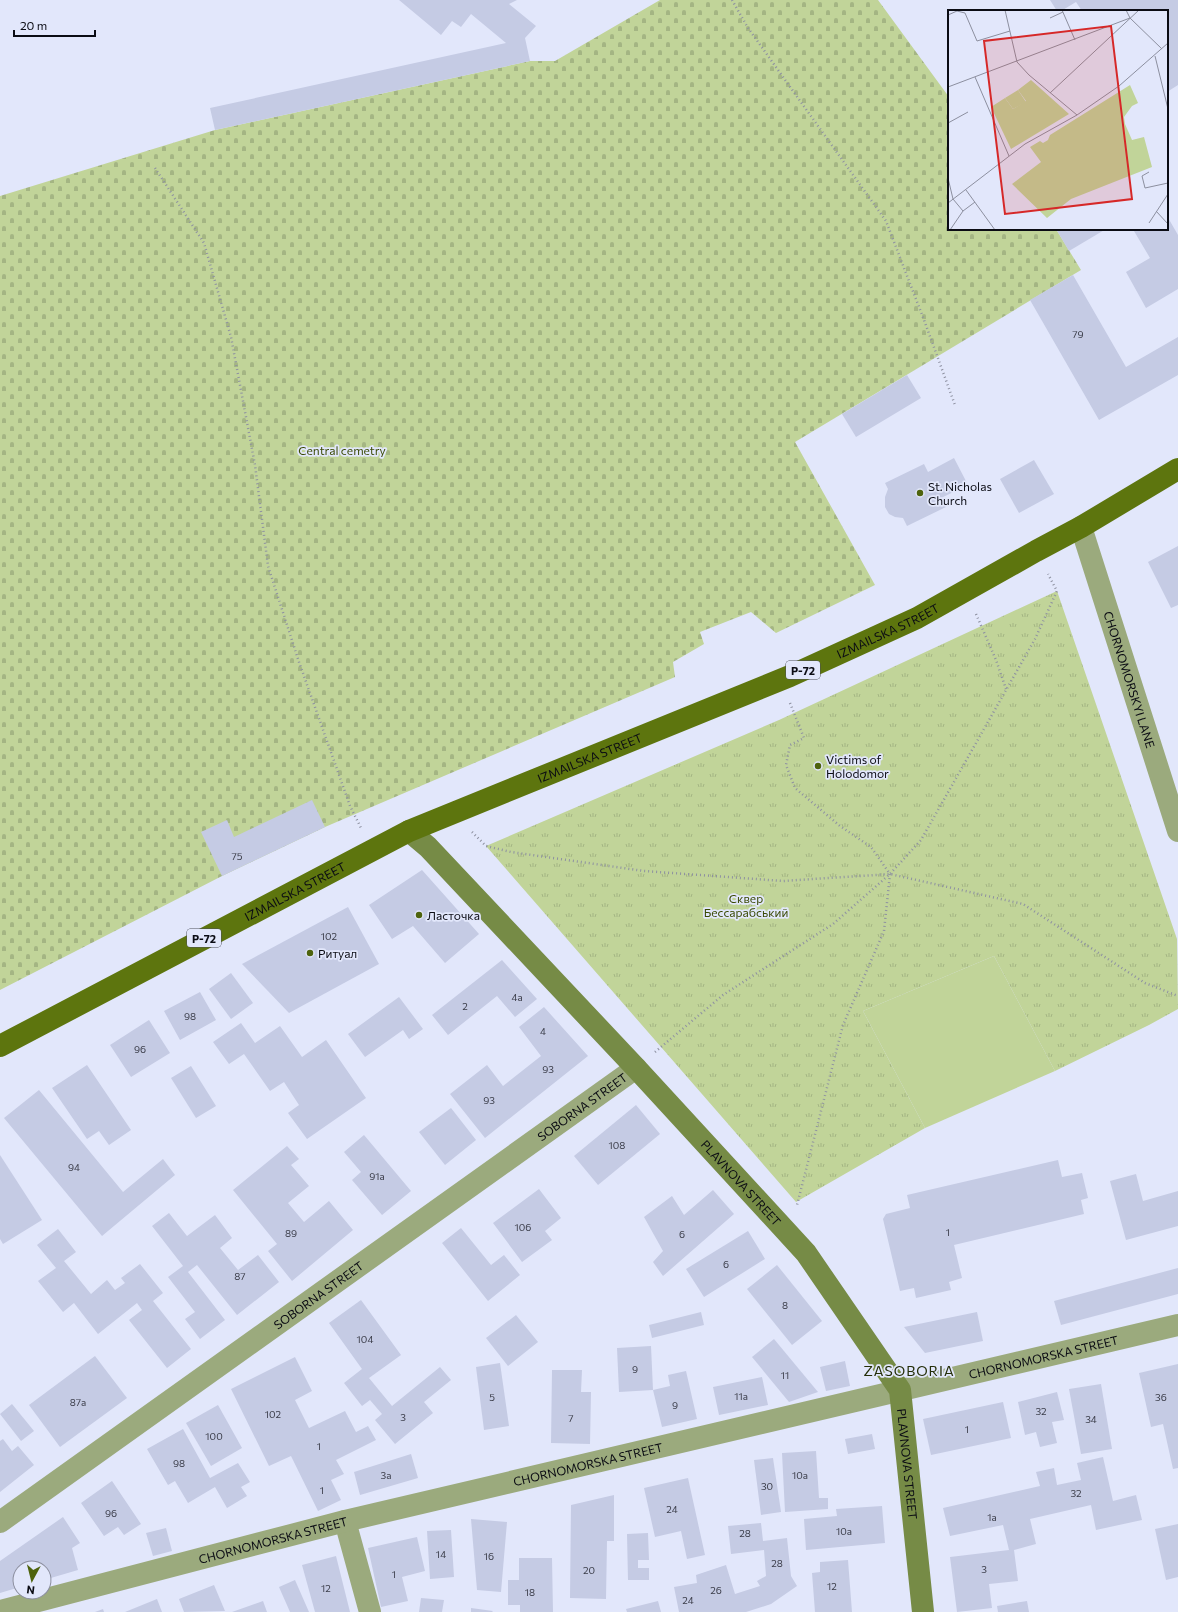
<svg xmlns="http://www.w3.org/2000/svg" width="1178" height="1612" font-family="Commissioner,sans-serif">
<defs>
<pattern id="cemetery-stones" width="16" height="16" patternUnits="userSpaceOnUse"><rect width="16" height="16" fill="#c1d499"/><path d="M2 7V4a2 2 0 0 1 4 0v3zM10 15v-3a2 2 0 0 1 4 0v3z" fill="#a4b583"/></pattern>
<pattern id="park-tufts" width="24" height="20" patternUnits="userSpaceOnUse"><rect width="24" height="20" fill="#c1d499"/><path d="M3 7l-1-3M5 7V3M7 7l1-3M15 17l-1-3M17 17v-4M19 17l1-3" fill="none" stroke="#a4b583"/></pattern>
</defs>
<rect width="100%" height="100%" fill="#e2e7fb"/>
<!-- cemetery -->
<path fill="url(#cemetery-stones)" d="M660 0H878L949 97V229H1056L1081 270 795 442 875 585 776 633 751 612 700 632 704 644 673 662 675 677 325 827 222 876 0 990V196L215 130 530 61H555Z"/>
<!-- park -->
<path fill="url(#park-tufts)" d="M1057 591 1177 939 1178 1009 1149 1025 1055 1071 994 956 863 1011 925 1128 796 1202 486 846 779 720Z"/>
<!-- pitch -->
<path fill="#c1d499" d="M994 956 1055 1071 925 1128 863 1011Z"/>
<!-- building -->
<g fill="#c5cbe4">
<path d="M399 0H517L509 4 536 26 525 38 530 61 215 130 210 108 506 43 471 14 461 27 452 21 441 35Z"/>
<path d="M1050 0H1178V85L1167 92V11H1082L1076 2 1061 11H1057Z"/>
<path d="M1167 216 1178 235V289L1146 308 1126 272 1150 258 1134 231 1138 229H1167Z"/>
<path d="M1056 229H1106L1069 251Z"/>
<path d="M1073 275 1126 367 1178 337V375L1099 420 1030 300Z"/>
<path d="M907 375 921 398 856 437 842 414Z"/>
<path d="M954 458 968 485 941 498 946 507 907 526 903 518 895 517 889 514 885 507V497L888 489 885 483 924 464 928 472Z"/>
<path d="M1034 460 1054 494 1019 513 1000 479Z"/>
<path d="M1178 546V605L1171 608 1148 562Z"/>
<path d="M312 800 325 827 222 876 201 832 227 820 234 837Z"/>
<path d="M422 870 479 934 445 963 413 926 392 939 369 905Z"/>
<path d="M348 907 379 964 289 1013 242 964Z"/>
<path d="M502 960 537 999 515 1017 497 996 448 1035 432 1015Z"/>
<path d="M231 973 253 1003 231 1019 209 989Z"/>
<path d="M200 992 216 1020 180 1040 164 1011Z"/>
<path d="M399 997 423 1029 409 1039 403 1030 365 1057 348 1034Z"/>
<path d="M544 1007 588 1056 485 1138 450 1094 487 1065 503 1086 541 1056 519 1027Z"/>
<path d="M149 1020 170 1053 131 1077 110 1045Z"/>
<path d="M241 1023 255 1043 280 1026 302 1057 326 1040 366 1098 307 1139 288 1113 299 1105 284 1082 270 1091 244 1054 229 1064 213 1042Z"/>
<path d="M87 1065 131 1130 109 1145 99 1131 87 1139 52 1088Z"/>
<path d="M191 1066 216 1106 196 1118 171 1078Z"/>
<path d="M39 1090 123 1192 163 1159 175 1175 102 1236 4 1118Z"/>
<path d="M636 1105 660 1134 598 1185 574 1156Z"/>
<path d="M451 1108 476 1140 445 1165 419 1132Z"/>
<path d="M364 1135 411 1191 382 1215 352 1180 361 1172 344 1152Z"/>
<path d="M287 1146 299 1159 291 1165 309 1186 288 1203 304 1222 329 1201 353 1230 292 1281 268 1251 277 1244 233 1190Z"/>
<path d="M0 1155 42 1220 3 1244 0 1239Z"/>
<path d="M1058 1160 1062 1177 1082 1173 1088 1198 1081 1200 1084 1214 954 1245 962 1278 949 1282 951 1290 916 1298 914 1288 900 1291 883 1219 886 1214 910 1208 907 1195Z"/>
<path d="M1136 1174 1143 1201 1178 1191V1226L1126 1240 1110 1181Z"/>
<path d="M539 1189 561 1218 545 1231 552 1240 522 1262 493 1223Z"/>
<path d="M713 1190 734 1214 663 1276 653 1262 663 1251 644 1217 672 1196 684 1215Z"/>
<path d="M169 1213 187 1236 215 1215 232 1238 220 1248 238 1270 258 1255 279 1282 237 1315 197 1265 188 1272 225 1320 200 1339 185 1319 195 1312 168 1277 183 1266 152 1226Z"/>
<path d="M461 1228 491 1265 504 1255 520 1275 488 1301 442 1243Z"/>
<path d="M58 1229 76 1252 64 1261 91 1294 107 1280 115 1290 125 1283 121 1278 140 1264 163 1293 153 1301 191 1349 167 1368 129 1320 142 1310 137 1303 98 1334 74 1303 63 1312 38 1281 56 1268 37 1245Z"/>
<path d="M748 1231 765 1259 704 1297 686 1269Z"/>
<path d="M777 1265 822 1321 792 1345 747 1289Z"/>
<path d="M1178 1268V1294L1061 1325 1054 1301Z"/>
<path d="M361 1300 401 1355 369 1378 392 1406 440 1367 451 1380 424 1402 433 1413 395 1444 375 1420 382 1414 370 1400 362 1406 344 1383 362 1369 329 1323Z"/>
<path d="M701 1312 704 1325 652 1338 649 1325Z"/>
<path d="M977 1312 983 1341 925 1353 904 1327Z"/>
<path d="M516 1315 538 1342 508 1366 486 1338Z"/>
<path d="M774 1339 818 1392 789 1402 752 1357Z"/>
<path d="M651 1346 653 1390 619 1392 617 1348Z"/>
<path d="M95 1356 127 1398 60 1447 29 1405Z"/>
<path d="M295 1357 312 1391 295 1400 309 1428 345 1411 356 1432 368 1426 376 1440 336 1460 344 1474 331 1480 341 1500 318 1511 291 1456 269 1466 231 1389Z"/>
<path d="M845 1361 850 1386 826 1391 820 1367Z"/>
<path d="M500 1363 509 1426 484 1430 476 1367Z"/>
<path d="M1178 1364V1468L1173 1469 1163 1424 1151 1427 1139 1373Z"/>
<path d="M552 1370H582L581 1392H591L590 1444 551 1443Z"/>
<path d="M686 1371 697 1419 662 1427 653 1390 670 1386 668 1375Z"/>
<path d="M762 1377 768 1405 719 1415 713 1387Z"/>
<path d="M1101 1384 1112 1449 1081 1454 1069 1389Z"/>
<path d="M1057 1392 1064 1420 1052 1422 1057 1443 1040 1447 1036 1432 1025 1435 1018 1402Z"/>
<path d="M1003 1402 1011 1438 931 1455 923 1419Z"/>
<path d="M12 1404 34 1431 21 1441 0 1414Z"/>
<path d="M218 1405 242 1448 211 1466 186 1423Z"/>
<path d="M183 1429 210 1478 238 1463 250 1482 241 1487 247 1496 227 1508 215 1487 188 1503 175 1481 168 1485 147 1449Z"/>
<path d="M872 1434 875 1449 848 1454 845 1439Z"/>
<path d="M3 1439 12 1451 18 1446 34 1465 0 1492V1441Z"/>
<path d="M816 1451 819 1498H828V1509L785 1512 782 1453Z"/>
<path d="M411 1454 418 1478 360 1495 354 1472Z"/>
<path d="M1103 1457 1113 1501 1136 1495 1142 1520 1096 1530 1091 1505 1030 1519 1036 1544 1014 1550 1018 1581 989 1584 992 1608 957 1612 950 1557 1009 1550 1003 1525 950 1536 943 1508 1040 1486 1036 1472 1054 1468 1057 1485 1081 1480 1077 1463Z"/>
<path d="M773 1458 781 1512 761 1515 754 1460Z"/>
<path d="M688 1478 705 1555 687 1559 681 1531 655 1537 644 1488Z"/>
<path d="M112 1481 141 1524 124 1535 118 1527 104 1536 81 1503Z"/>
<path d="M614 1495V1541H607L606 1599 570 1598 571 1505Z"/>
<path d="M882 1506 885 1543 806 1550 804 1519 837 1516 836 1509Z"/>
<path d="M63 1517 80 1543 72 1548 78 1570 44 1580V1568H20V1587L0 1593V1561Z"/>
<path d="M471 1519 507 1522 501 1592 477 1590Z"/>
<path d="M761 1523 763 1541 787 1538 791 1576 797 1586 771 1604 746 1612H679L674 1587 697 1583 696 1575 726 1565 735 1594 760 1586 757 1581 766 1576 764 1550 731 1554 728 1526Z"/>
<path d="M1178 1524V1577L1166 1580 1155 1529Z"/>
<path d="M166 1528 172 1551 153 1556 146 1533Z"/>
<path d="M451 1530 454 1577 430 1579 427 1531Z"/>
<path d="M648 1533 649 1560H638V1568H649V1580H628L627 1534Z"/>
<path d="M417 1537 425 1571 402 1577 408 1601 381 1607 368 1548Z"/>
<path d="M336 1556 350 1612H315L302 1565Z"/>
<path d="M519 1558H552L553 1612H520V1605H508V1580H519Z"/>
<path d="M848 1560 852 1612H815L812 1573 820 1572V1562Z"/>
<path d="M295 1580 309 1612H290L279 1587Z"/>
<path d="M214 1585 225 1611 184 1612 179 1599Z"/>
<path d="M421 1598 444 1600 442 1612H419Z"/>
<path d="M157 1599 162 1612H125Z"/>
<path d="M263 1601 267 1612H232Z"/>
<path d="M658 1601 661 1612H627L626 1609Z"/>
<path d="M1027 1601 1029 1612H998L997 1606Z"/>
<path d="M471 1608 493 1611 492 1612H471Z"/>
<path d="M103 1609 104 1612H95Z"/>
</g>
<g fill="none" stroke-linecap="round" stroke-linejoin="round">
<!-- path -->
<g stroke="#8e91a1" stroke-width="2.5" stroke-dasharray="1 3" stroke-linecap="butt">
<path d="M732 0 748 28 886 221 924 320 955 405"/>
<path d="M155 168 204 243 231 337 255 465 268 566 299 662 350 806 361 828"/>
<path d="M976 614 996 660 1006 689"/>
<path d="M790 703 804 738 790 745 786 765 795 788 840 826 871 847 890 874 884 931 843 1025 797 1205"/>
<path d="M472 832 486 846 511 852 644 871 783 881 890 874 1023 904 1145 983 1178 996"/>
<path d="M655 1052 723 995 833 924 890 874 921 840 1035 639 1057 591 1048 574"/>
</g>
<!-- street -->
<g stroke="#9baa7d" stroke-width="22">
<path id="s1" d="M1081 527 1178 831"/>
<path d="M345 1521 370 1612"/>
<path id="s2" d="M0 1522 636 1068"/>
<path id="s3" d="M0 1611 345 1521 1178 1325"/>
</g>
<!-- secondary -->
<path stroke="#768b46" stroke-width="22" id="s4" d="M409 831 428 847 636 1068 806 1253 900 1390 923 1612"/>
<!-- primary -->
<path stroke="#5d750e" stroke-width="22" id="s5" d="M0 1046 409 831 790 676 917 618 1036 551 1081 527 1178 469"/>
</g>
<!-- markers -->
<g fill="#4e630d" stroke="#e2e7fb" stroke-width="1.5">
<circle cx="920" cy="493" r="4"/>
<circle cx="818" cy="766" r="4"/>
<circle cx="419" cy="915" r="4"/>
<circle cx="310" cy="953" r="4"/>
</g>
<g text-anchor="middle" dominant-baseline="central" stroke-width="3.5" stroke-linejoin="round" paint-order="stroke">
<!-- number labels -->
<g font-size="10" fill="#3a3c48">
<text x="1078" y="334">79</text>
<text x="237" y="856">75</text>
<text x="329" y="936">102</text>
<text x="517" y="997">4а</text>
<text x="465" y="1006">2</text>
<text x="190" y="1016">98</text>
<text x="543" y="1031">4</text>
<text x="140" y="1049">96</text>
<text x="548" y="1069">93</text>
<text x="489" y="1100">93</text>
<text x="617" y="1145">108</text>
<text x="74" y="1167">94</text>
<text x="377" y="1176">91а</text>
<text x="523" y="1227">106</text>
<text x="948" y="1232">1</text>
<text x="291" y="1233">89</text>
<text x="682" y="1234">6</text>
<text x="726" y="1264">6</text>
<text x="240" y="1276">87</text>
<text x="785" y="1305">8</text>
<text x="365" y="1339">104</text>
<text x="635" y="1369">9</text>
<text x="785" y="1375">11</text>
<text x="741" y="1396">11а</text>
<text x="492" y="1397">5</text>
<text x="1161" y="1397">36</text>
<text x="78" y="1402">87а</text>
<text x="675" y="1405">9</text>
<text x="1041" y="1411">32</text>
<text x="273" y="1414">102</text>
<text x="403" y="1417">3</text>
<text x="571" y="1418">7</text>
<text x="1091" y="1419">34</text>
<text x="967" y="1429">1</text>
<text x="214" y="1436">100</text>
<text x="319" y="1446">1</text>
<text x="179" y="1463">98</text>
<text x="386" y="1475">3а</text>
<text x="800" y="1475">10а</text>
<text x="767" y="1486">30</text>
<text x="322" y="1490">1</text>
<text x="1076" y="1493">32</text>
<text x="672" y="1509">24</text>
<text x="111" y="1513">96</text>
<text x="992" y="1517">1а</text>
<text x="844" y="1531">10а</text>
<text x="745" y="1533">28</text>
<text x="441" y="1554">14</text>
<text x="489" y="1556">16</text>
<text x="777" y="1563">28</text>
<text x="984" y="1569">3</text>
<text x="589" y="1570">20</text>
<text x="394" y="1574">1</text>
<text x="832" y="1586">12</text>
<text x="326" y="1588">12</text>
<text x="716" y="1590">26</text>
<text x="530" y="1592">18</text>
<text x="688" y="1600">24</text>
</g>
<!-- shield labels -->
<g fill="#e2e7fb" stroke="#4c4e59" stroke-width="1">
<rect x="786" y="661" width="34" height="18" rx="3"/>
<rect x="187" y="929" width="34" height="18" rx="3"/>
</g>
<g font-size="11" font-weight="bold" fill="#0b0c14">
<text x="803" y="670">Р-72</text>
<text x="204" y="938">Р-72</text>
</g>
<!-- park labels -->
<g font-size="12" fill="#394902" stroke="#e2e7fb">
<text x="342" y="450">Central cemetry</text>
<text x="746" y="898">Сквер<tspan x="746" dy="14">Бессарабський</tspan></text>
</g>
<!-- poi labels -->
<g font-size="12" fill="#0b0c14" stroke="#e2e7fb" text-anchor="start">
<text x="928" y="486">St. Nicholas<tspan x="928" dy="14">Church</tspan></text>
<text x="826" y="759">Victims of<tspan x="826" dy="14">Holodomor</tspan></text>
<text x="427" y="915">Ласточка</text>
<text x="318" y="953">Ритуал</text>
</g>
<!-- street labels -->
<g font-size="12" fill="#0b0c14" stroke="#e2e7fb">
<text stroke="none"><textPath href="#s5" startOffset="981">IZMAILSKA STREET</textPath></text>
<text stroke="none"><textPath href="#s1" startOffset="160">CHORNOMORSKYI LANE</textPath></text>
<text stroke="none"><textPath href="#s5" startOffset="657">IZMAILSKA STREET</textPath></text>
<text stroke="none"><textPath href="#s5" startOffset="333">IZMAILSKA STREET</textPath></text>
<text stroke="none"><textPath href="#s2" startOffset="715">SOBORNA STREET</textPath></text>
<text stroke="none"><textPath href="#s4" startOffset="484">PLAVNOVA STREET</textPath></text>
<text stroke="none"><textPath href="#s2" startOffset="391">SOBORNA STREET</textPath></text>
<text stroke="none"><textPath href="#s3" startOffset="1074">CHORNOMORSKA STREET</textPath></text>
<text stroke="none"><textPath href="#s3" startOffset="606">CHORNOMORSKA STREET</textPath></text>
<text stroke="none"><textPath href="#s4" startOffset="820">PLAVNOVA STREET</textPath></text>
<text stroke="none"><textPath href="#s3" startOffset="282">CHORNOMORSKA STREET</textPath></text>
</g>
<!-- quarter labels -->
<g font-size="14" letter-spacing="1" fill="#242e08" stroke="#e2e7fb">
<text x="909" y="1370">ZASOBORIA</text>
</g>
</g>
<!-- overview -->
<g transform="translate(948 10)">
<rect width="220" height="220" fill="#e2e7fb"/>
<path d="M182 75 190 93 184 96 176 107 177 114 184 130 196 127 204 157 123 189 99 208 64 174 93 152 82 137 92 131 95 133 100 130 102 125Z" fill="#c1d499"/>
<path d="M83 70 121 104 63 139 43 97 57 88 65 99 78 91 70 80Z" fill="#c1d499"/>
<path d="M70 80 78 92 65 99 57 88Z" fill="#c1d499"/>
<path fill="none" stroke="#8c8f9f" stroke-width="1" d="M57 0 69 52 81 65 129 105M114 0 127 30M178 0 182 8 214 39M0 5 9 1 17 3 29 31 62 21M102 8 115 2M207 46 220 99M27 67 61 146M0 77 182 8M102 83 191 0M0 113 20 102M201 162 194 166 197 178 220 173M0 168 5 189 15 201 2 220M18 180 47 220M0 193 77 134 129 105 171 76 220 33M15 201 27 192M208 201 220 214M201 213 220 184"/>
<path fill="#d62828" fill-opacity="0.15" stroke="#d62828" stroke-width="2" d="M163 16 184 189 57 204 36 31Z"/>
<rect width="220" height="220" fill="none" stroke="#0b0c14" stroke-width="2"/>
</g>
<!-- north arrow -->
<g transform="translate(32 1580) rotate(187)"><circle r="19" fill="#e2e7fb" stroke="#8c8f9f"/>
<path d="M0-3L7 15L0 10L-7 15Z" fill="#4e630d"/>
<text y="-6" font-size="11" font-weight="bold" text-anchor="middle" fill="#0b0c14">N</text>
</g>
<!-- scale -->
<path d="M14 30v6h81v-6" fill="none" stroke="#0b0c14" stroke-width="2"/>
<text x="20" y="30" font-size="12" fill="#0b0c14" stroke="#e2e7fb" stroke-width="3" paint-order="stroke">20 m</text>
</svg>
